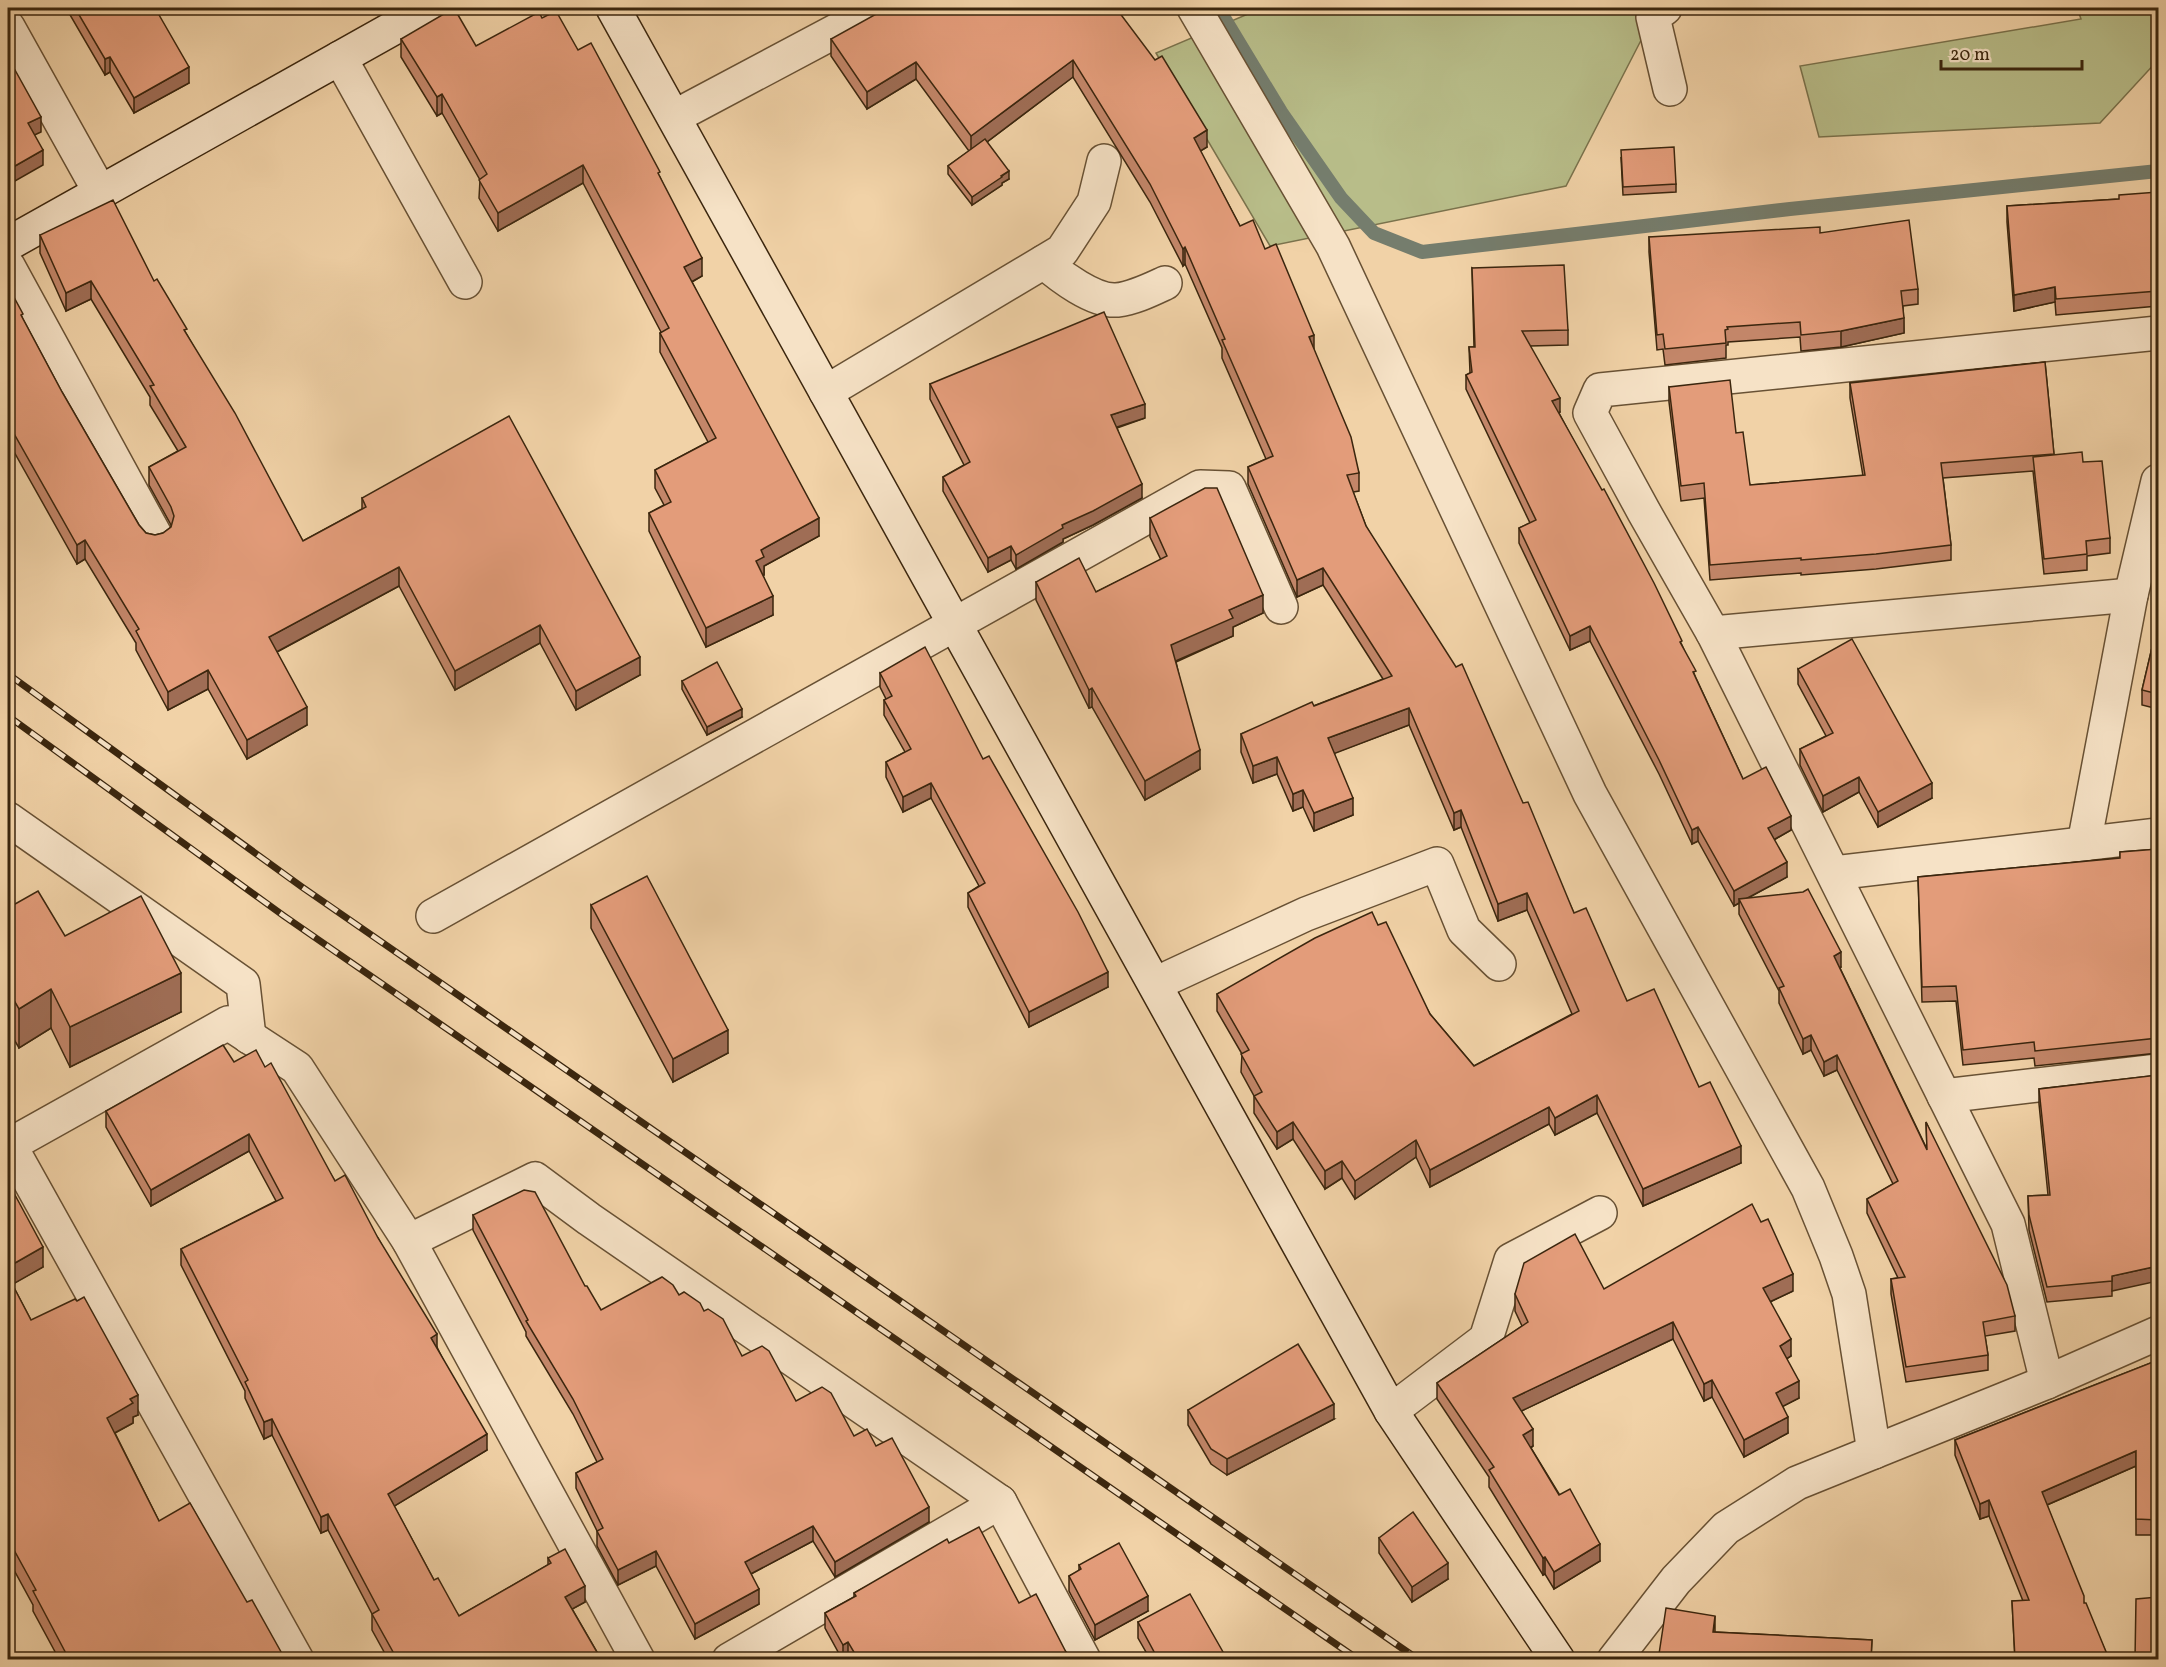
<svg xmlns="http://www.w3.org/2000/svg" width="2166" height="1667" font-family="Vollkorn,serif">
<rect width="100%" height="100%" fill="#f1d2a7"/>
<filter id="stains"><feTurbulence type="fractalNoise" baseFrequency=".00333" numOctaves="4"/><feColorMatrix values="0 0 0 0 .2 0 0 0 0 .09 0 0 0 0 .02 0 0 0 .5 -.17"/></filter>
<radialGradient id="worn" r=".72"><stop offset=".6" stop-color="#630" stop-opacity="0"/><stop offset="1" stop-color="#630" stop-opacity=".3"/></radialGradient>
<!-- green -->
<g fill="#b8bd89" stroke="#7a724c" stroke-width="1.5">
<path d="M1262 8H1679L1653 17 1566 186 1270 246 1156 53Z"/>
<path d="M2077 8H2158V60L2100 123 1819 137 1800 66 2081 19Z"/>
</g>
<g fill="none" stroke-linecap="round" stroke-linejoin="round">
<!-- stream -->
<path stroke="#757d6d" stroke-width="14" d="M1218 8 1281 112 1341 198 1374 233 1422 252 1790 209 2158 171"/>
<defs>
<g id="street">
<path d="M1194 8 1333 246 1590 794 1808 1188 1836 1256 1849 1294 1874 1452"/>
<path d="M1665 8 1653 17 1670 89"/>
<path d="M8 27 100 192"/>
<path d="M340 58 465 282"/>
<path d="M674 117 879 8"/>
<path d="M1044 262C1060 276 1094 302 1117 300 1134 298 1150 290 1165 283"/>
<path d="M8 266 155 535"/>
<path d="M826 392 1062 251 1094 202 1104 161"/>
<path d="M1713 633 2131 595"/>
<path d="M8 819 243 984 249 1037"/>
<path d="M2084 844 2131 595 2158 481"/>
<path d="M1834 873 2158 835"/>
<path d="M433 916 1200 487 1229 488 1281 607"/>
<path d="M1155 984 1306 914 1437 864 1464 930 1499 964"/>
<path d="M1944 1096 2158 1071"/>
<path d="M8 1142 297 1660"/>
<path d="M8 1146 228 1023 297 1068 409 1241 638 1660"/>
<path d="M409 1241 535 1179 589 1219 1000 1502 1084 1660"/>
<path d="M2047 1382 2008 1224 1713 633 1644 512 1590 413 1600 390 2158 333"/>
<path d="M1391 1411 1486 1339 1511 1260 1600 1213"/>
<path d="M729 1660 1000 1502"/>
<path d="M1614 1660 1676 1580 1726 1528 1797 1483 2047 1382 2158 1333"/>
</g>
<g id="secondary">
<path d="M613 8 1391 1411 1558 1660"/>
<path d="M8 244 429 8"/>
</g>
</defs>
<!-- street casing -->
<use href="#street" stroke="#685134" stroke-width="36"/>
<!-- secondary casing -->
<use href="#secondary" stroke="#3b260e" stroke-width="36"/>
<!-- street -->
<use href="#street" stroke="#f6e2c6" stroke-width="33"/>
<!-- secondary -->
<use href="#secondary" stroke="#f6e2c6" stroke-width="33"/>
<defs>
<g id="rail">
<path d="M8 674 302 887 1419 1660"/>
<path d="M8 716 284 916 1359 1660"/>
</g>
</defs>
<!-- rail casing -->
<use href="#rail" stroke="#3b260e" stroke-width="7"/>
<!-- rail -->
<use href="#rail" stroke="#f6e2c6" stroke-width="4.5" stroke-dasharray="14" stroke-linecap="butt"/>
</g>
<!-- wall -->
<g fill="#c38669" stroke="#3b260e" stroke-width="1.5">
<path d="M66 8H155L189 83 134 113 110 72 105 75Z"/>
<path d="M1116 8 1207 147 1200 151 1240 226 1265 249 1314 350 1359 473V491L1353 492 1366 526 1523 803 1574 913 1627 1001 1699 1087 1741 1163 1643 1206 1597 1113 1555 1135 1549 1124 1430 1187 1416 1157 1355 1199 1342 1178 1325 1189 1293 1139 1277 1149 1254 1113V1096L1241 1072 1242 1054 1217 1011V994L1378 925 1430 1014 1474 1066 1572 1014 1527 910 1498 921 1461 827 1454 830 1409 725 1334 753 1353 815 1314 831 1303 807 1293 811 1277 774 1253 783 1241 752V734L1383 679 1323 585 1297 597 1248 484V467L1266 459 1222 358V348L1185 264 1183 266 1150 202 1073 77 987 142 1009 179 1002 183V185L972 205 948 174V166L969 151 916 79 867 109 831 56V39Z"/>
<path d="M542 18 578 50 660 177 702 276 692 282 819 536 764 566V575H763L773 615 706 647 649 531V513L664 505 655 488V470L708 442 660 352V333L661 332 583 183 498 231 479 198 480 180 442 113 437 116 401 57V39L476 46Z"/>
<path d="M1621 158 1676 184V192L1623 195Z"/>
<path d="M2158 192V306L2056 315 2055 302 2014 311 2007 222V206L2119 199Z"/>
<path d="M40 235 154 281 187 335 303 541 362 509V498L640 675 576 710 540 643 455 690 399 586 277 652 307 725 247 759 208 689 168 710 136 650V643L85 559 77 564 8 441V286L23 319 62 392 139 525 146 533 155 535 163 533 171 527V525L149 485V467L178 451 150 405V397L91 299 66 311 40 253Z"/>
<path d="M1649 237 1918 289V304L1903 306 1904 333 1841 347 1801 351 1800 337 1728 342V345H1726V358L1665 365 1663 349 1657 350 1649 252Z"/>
<path d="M1472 268 1568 330V345L1530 346 1560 412 1559 413 1682 645 1696 678 1743 779 1791 830 1774 840 1787 877 1748 898 1841 967 1840 968 1927 1149 1926 1122 2015 1316V1331L1985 1336 1988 1355V1370L1906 1382 1891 1294V1279L1898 1278 1867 1213V1199L1893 1184 1837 1070 1824 1076 1811 1050 1803 1054 1779 1003V991L1739 914V903L1734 906 1698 841 1692 844 1659 774 1590 641 1570 650 1519 543V528L1530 523 1466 389V375L1470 373 1469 347H1474Z"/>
<path d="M2045 362 2054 455 2083 462 2110 538V553L2087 556V570L2044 574 2033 471 1943 478 1951 545V560L1876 569 1801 575V573L1710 580 1704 498 1681 501 1669 402V387L1736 433 1750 485 1863 476 1850 398V383Z"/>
<path d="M930 384 1145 418 1117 428 1142 498 1093 525 1063 539V542L1016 569 1011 560 988 572 943 491V477L964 465 930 399Z"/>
<path d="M1150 518 1263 613 1233 627V636L1176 662 1200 769 1145 800 1092 707 1089 708 1036 600V582L1096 592 1161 560 1150 537Z"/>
<path d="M2158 622V709L2142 705V690Z"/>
<path d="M1798 669 1932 798 1878 827 1859 792 1823 812 1800 765V749L1826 736 1798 684Z"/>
<path d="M880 673 983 759 1108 987 1029 1027 968 907V893L979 886 931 798 903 812 886 777V762L905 752 884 715V700L886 699 880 687Z"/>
<path d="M682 681 742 717 707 735 682 689Z"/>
<path d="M2158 849V1053L2035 1066 2034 1058 1963 1065 1956 1001 1922 1002 1918 877 2120 858V852Z"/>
<path d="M591 905 728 1053 673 1082 591 928Z"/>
<path d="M8 908 65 936 181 1012 70 1067 51 1028 19 1048 8 1029Z"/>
<path d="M234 1062 265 1067 335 1181 378 1238 437 1347 487 1450 394 1506 434 1580 459 1616 548 1565V1558L585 1602 572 1609 601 1659H388L372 1630V1614L328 1530 321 1533 272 1435 264 1439 245 1398V1391L181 1265V1249L276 1201 249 1151 151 1206 106 1127V1111Z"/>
<path d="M2158 1075 2112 1291V1296L2047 1302 2029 1230 2028 1196 2048 1195 2039 1104V1089Z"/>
<path d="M8 1182 43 1267 12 1284 31 1320 138 1415 133 1417V1423L115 1433 159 1521 247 1602 285 1659H59L33 1611V1605L8 1559Z"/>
<path d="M473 1215 585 1286 601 1310 679 1295 704 1311 742 1356 796 1401 854 1436 876 1446 929 1522 835 1577 813 1541 751 1574 759 1604 695 1639 656 1566 618 1585 597 1546V1531L576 1488V1473L597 1462 573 1414 526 1336V1332L473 1230Z"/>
<path d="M1604 1289 1793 1291 1770 1302 1791 1356 1786 1359 1799 1398 1783 1406 1788 1433 1744 1457 1712 1397 1704 1401 1673 1339 1521 1411 1533 1446 1531 1448 1600 1561 1554 1589 1545 1574 1543 1575 1489 1487V1477L1437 1399V1383L1522 1326 1515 1311V1294Z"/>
<path d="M2158 1360V1535H2136V1466L2047 1505 2084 1603 2109 1659H2015L2012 1601H2023L1989 1516 1980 1519 1955 1455V1440Z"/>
<path d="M1188 1410 1334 1419 1227 1475 1211 1464 1188 1425Z"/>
<path d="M1379 1538 1448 1579 1412 1602 1379 1553Z"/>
<path d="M949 1543 1019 1603 1073 1659H849L848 1657 842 1659 825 1628V1613L854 1597V1593Z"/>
<path d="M1079 1565 1148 1611 1095 1640 1069 1591V1576L1079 1571Z"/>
<path d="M1138 1622 1227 1659H1150L1138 1638Z"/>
<path d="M1715 1632 1872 1640 1871 1659H1659V1654Z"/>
</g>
<!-- shaded-wall -->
<g fill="#9f6d55" stroke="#3b260e" stroke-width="1.5">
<path d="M110 57V72L105 75V59Z"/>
<path d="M1073 60V77L971 154V136Z"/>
<path d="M916 62V79L867 109V92Z"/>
<path d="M189 67V83L134 113V98Z"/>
<path d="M442 94V113L437 116V97Z"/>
<path d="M41 117V132L28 138V123Z"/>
<path d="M1207 130V147L1194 155V138Z"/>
<path d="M43 150V165L8 185V170Z"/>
<path d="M583 165V183L498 231V213Z"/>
<path d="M1009 171V179L1002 183V185L972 205V197Z"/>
<path d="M1185 247V264L1183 266V249Z"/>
<path d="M702 258V276L684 286V267Z"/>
<path d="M91 281V299L66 311V293Z"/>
<path d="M2055 287V302L2014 311V295Z"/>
<path d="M1904 318V333L1841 347V331Z"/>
<path d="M1314 335V352L1309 337Z"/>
<path d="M1560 398V412L1552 416V401Z"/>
<path d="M1145 404V418L1111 429V415Z"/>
<path d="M1142 484V498L1093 525 1063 539V542L1016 569V555L1062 525Z"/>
<path d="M819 518V536L764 566V575L756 579V561L761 550Z"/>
<path d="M85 540V559L77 564V545Z"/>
<path d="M1011 546V560L988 572V558Z"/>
<path d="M399 567V586L269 656V637Z"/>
<path d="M1323 568V585L1297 597V580Z"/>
<path d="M1263 595V613L1233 627V636L1171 663V645L1229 610Z"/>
<path d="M773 596V615L706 647V628Z"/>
<path d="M540 625V643L455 690V671Z"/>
<path d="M1590 626V641L1570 650V636Z"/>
<path d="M640 657V675L576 710V691Z"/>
<path d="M208 670V689L168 710V692Z"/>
<path d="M1092 688V707L1089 708V690Z"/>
<path d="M307 707V725L247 759V740Z"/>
<path d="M1409 708V725L1328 756V738Z"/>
<path d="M742 709V717L707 735V727Z"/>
<path d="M1200 750V769L1145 800V781Z"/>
<path d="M1277 757V774L1253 783V766Z"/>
<path d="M1859 777V792L1823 812V796Z"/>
<path d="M931 783V798L903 812V797Z"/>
<path d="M1932 783V798L1878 827V812Z"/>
<path d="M1303 790V807L1293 811V794Z"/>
<path d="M1353 798V815L1314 831V813Z"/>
<path d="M1461 810V827L1454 830V813Z"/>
<path d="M1791 816V830L1768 843V828Z"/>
<path d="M1698 827V841L1692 844V830Z"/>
<path d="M1787 862V877L1740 902 1739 899V903L1734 906V891Z"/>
<path d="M1527 893V910L1498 921V904Z"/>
<path d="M1841 952V967L1834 971V956Z"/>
<path d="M1108 972V987L1029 1027V1012Z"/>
<path d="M181 973V1012L70 1067V1027Z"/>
<path d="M51 989V1028L19 1048V1009Z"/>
<path d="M728 1030V1053L673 1082V1059Z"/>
<path d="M1811 1035V1050L1803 1054V1039Z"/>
<path d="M1837 1055V1070L1824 1076V1062Z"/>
<path d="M1597 1095V1113L1555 1135V1118Z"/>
<path d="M1549 1107V1124L1430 1187V1170Z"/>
<path d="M1293 1122V1139L1277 1149V1132Z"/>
<path d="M249 1134V1151L151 1206V1190Z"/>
<path d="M1416 1140V1157L1355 1199V1181Z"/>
<path d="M1741 1146V1163L1643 1206V1189Z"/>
<path d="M1342 1161V1178L1325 1189V1171Z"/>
<path d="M43 1247V1267L8 1287V1267Z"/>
<path d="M2158 1266V1281L2112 1291V1276Z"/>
<path d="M1793 1274V1291L1763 1305V1288Z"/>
<path d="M1673 1322V1339L1513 1415V1398Z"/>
<path d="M437 1334V1351L431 1338Z"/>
<path d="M1791 1339V1356L1780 1363V1346Z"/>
<path d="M1712 1380V1397L1704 1401V1384Z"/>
<path d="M1799 1381V1398L1776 1410V1393Z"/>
<path d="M138 1395V1415L133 1417V1423L107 1437V1418L130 1399Z"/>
<path d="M1334 1404V1419L1227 1475V1459Z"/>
<path d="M1788 1417V1433L1744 1457V1440Z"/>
<path d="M272 1419V1435L264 1439V1422Z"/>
<path d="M1533 1429V1446L1523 1452V1435Z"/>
<path d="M487 1434V1450L388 1510V1494Z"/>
<path d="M2136 1451V1466L2042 1507V1492Z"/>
<path d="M1989 1500V1516L1980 1519V1504Z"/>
<path d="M929 1507V1522L835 1577V1562Z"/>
<path d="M328 1514V1530L321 1533V1517Z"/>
<path d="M813 1526V1541L745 1577V1562Z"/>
<path d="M1600 1544V1561L1554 1589V1572Z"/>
<path d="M656 1551V1566L618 1585V1570Z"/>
<path d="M1545 1557V1574L1543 1575V1558Z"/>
<path d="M1448 1563V1579L1412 1602V1587Z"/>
<path d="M585 1586V1602L565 1613V1597Z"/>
<path d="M759 1589V1604L695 1639V1624Z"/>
<path d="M1148 1596V1611L1095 1640V1625Z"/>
<path d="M1715 1616V1632H1713Z"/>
<path d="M848 1642V1657L843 1659V1645Z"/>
</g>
<!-- building -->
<g fill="#e39c7a" stroke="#3b260e" stroke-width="1.5">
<path d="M75 8H155L189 67 134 98 110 57 105 59Z"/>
<path d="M454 8 476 46 539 12 542 18 556 11 578 50 591 43 660 172 658 173 702 258 684 267 819 518 761 550 764 557 756 561 773 596 706 628 649 513 671 502 655 470 716 438 660 333 669 328 583 165 498 213 479 180 487 174 442 94 437 97 401 39Z"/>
<path d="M887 8H1116L1155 60 1162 56 1207 130 1194 138 1240 226 1253 220 1265 249 1276 244 1314 335 1309 337 1351 437 1359 473 1347 475 1366 526 1456 667 1462 664 1523 803 1528 802 1574 913 1586 908 1627 1001 1654 989 1699 1087 1710 1082 1741 1146 1643 1189 1597 1095 1555 1118 1549 1107 1430 1170 1416 1140 1355 1181 1342 1161 1325 1171 1293 1122 1277 1132 1254 1096 1262 1092 1241 1054 1249 1050 1217 994 1315 938 1372 912 1378 925 1386 922 1430 1014 1474 1066 1579 1011 1527 893 1498 904 1461 810 1454 813 1409 708 1328 738 1353 798 1314 813 1303 790 1293 794 1277 757 1253 766 1241 734 1312 702 1314 706 1392 676 1323 568 1297 580 1248 467 1273 456 1222 340 1225 339 1185 247 1183 249 1150 184 1073 60 971 136 916 62 867 92 831 39Z"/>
<path d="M8 63 12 72 15 70 41 117 28 123 43 150 8 170Z"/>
<path d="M985 139 1009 171 1001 176 1002 177 972 197 948 166Z"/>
<path d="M1674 147 1676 184 1623 187 1621 150Z"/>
<path d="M2158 192V274L2156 275H2158V291L2056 299 2055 287 2014 295 2007 206 2119 199V195Z"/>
<path d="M113 200 154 281 157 279 187 329 184 330 235 413 303 541 366 507 362 498 509 416 640 657 576 691 540 625 455 671 399 567 269 637 307 707 247 740 208 670 168 692 136 631 139 629 85 540 77 545 8 423V286L23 314 21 315 62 392 139 525 146 533 155 535 163 533 171 527 174 516 171 507 149 467 186 447 150 386 154 385 91 281 66 293 40 235Z"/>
<path d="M1909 220 1918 289 1901 291 1904 318 1841 331 1801 335 1800 322 1727 327 1728 329 1725 330 1726 343 1665 349 1663 334 1657 335 1649 237 1820 227V233Z"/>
<path d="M1564 265 1568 330 1522 331 1560 398 1552 401 1602 490 1604 489 1654 583 1682 641 1680 642 1696 671 1693 672 1743 779 1766 767 1791 816 1768 828 1787 862 1734 891 1698 827 1692 830 1659 760 1590 626 1570 636 1519 528 1536 520 1466 375 1472 372 1469 347H1475L1472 268Z"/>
<path d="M1104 312 1145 404 1111 415 1142 484 1093 511 1062 525 1063 528 1016 555 1011 546 988 558 943 477 970 462 930 384Z"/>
<path d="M2045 362 2054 454 1941 463 1951 545 1876 554 1801 560V558L1710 565 1704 483 1681 486 1669 387 1730 380 1736 433 1743 432 1750 485 1865 475 1850 383Z"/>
<path d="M2082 452 2083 462 2102 461 2110 538 2086 541 2087 554 2044 559 2033 457Z"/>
<path d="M1205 488H1217L1263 595 1229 610 1233 618 1171 645 1200 750 1145 781 1092 688 1089 690 1036 582 1079 558 1096 592 1167 556 1150 518Z"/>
<path d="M2158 622V694L2142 690Z"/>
<path d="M1852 639 1932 783 1878 812 1859 777 1823 796 1800 749 1833 733 1798 669Z"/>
<path d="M925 647 983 759 989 756 1078 912 1108 972 1029 1012 968 893 985 883 931 783 903 797 886 762 911 749 884 700 892 696 880 673Z"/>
<path d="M717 662 742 709 707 727 682 681Z"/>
<path d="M2158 849V1038L2035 1051 2034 1042 1963 1050 1956 986 1922 987 1918 877 2120 858V852Z"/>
<path d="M647 876 728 1030 673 1059 591 905Z"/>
<path d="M1808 889 1841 952 1834 956 1927 1150 1926 1122 2007 1285 2015 1316 1983 1322 1988 1355 1906 1367 1891 1279 1905 1277 1867 1199 1898 1181 1837 1055 1824 1062 1811 1035 1803 1039 1779 988 1784 986 1739 899 1803 892Z"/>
<path d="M38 891 65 936 141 896 181 973 70 1027 51 989 19 1009 8 990V908Z"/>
<path d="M223 1045 234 1062 256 1050 265 1067 271 1063 335 1181 345 1175 378 1238 437 1334 431 1338 487 1434 388 1494 434 1580 438 1578 459 1616 551 1563 548 1558 565 1549 585 1586 565 1597 601 1659H397L372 1614 379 1610 328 1514 321 1517 272 1419 264 1422 245 1382 248 1380 181 1249 283 1198 249 1134 151 1190 106 1111Z"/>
<path d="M2158 1075V1266L2112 1276V1281L2047 1287 2029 1215 2028 1196 2050 1195 2039 1089Z"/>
<path d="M8 1182 43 1247 8 1267Z"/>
<path d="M524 1190 535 1192 585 1286H587L601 1310 662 1277 673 1285 679 1295 684 1292 700 1303 704 1311 708 1309 723 1319 742 1356 762 1346 769 1351 796 1401 822 1387 831 1393 854 1436 867 1429 876 1446 892 1438 929 1507 835 1562 813 1526 745 1562 759 1589 695 1624 656 1551 618 1570 597 1531 603 1528 576 1473 603 1459 573 1399 526 1321 528 1320 473 1215Z"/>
<path d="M1752 1204 1761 1222 1768 1219 1793 1274 1763 1288 1791 1339 1780 1346 1799 1381 1776 1393 1788 1417 1744 1440 1712 1380 1704 1384 1673 1322 1513 1398 1533 1429 1523 1435 1559 1495 1570 1489 1600 1544 1554 1572 1545 1557 1543 1558 1489 1470 1494 1467 1437 1383 1528 1322 1515 1294 1524 1263 1575 1234 1604 1289Z"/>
<path d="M8 1276 31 1320 75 1299 77 1301 84 1297 138 1395 130 1399 133 1403 107 1418 159 1521 190 1503 247 1602 252 1600 285 1659H69L33 1591 36 1590 8 1539Z"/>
<path d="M1298 1344 1334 1404 1227 1459 1211 1449 1188 1410Z"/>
<path d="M2158 1360V1520L2136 1519V1451L2042 1492 2084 1596V1603H2086L2109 1659H2015L2012 1601 2029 1600 1989 1500 1980 1504 1955 1440Z"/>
<path d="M1413 1512 1448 1563 1412 1587 1379 1538Z"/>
<path d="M979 1527 1019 1603 1036 1594 1067 1654 1073 1659H858L848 1642 843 1645 825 1613 856 1596 854 1593 947 1539 949 1543Z"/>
<path d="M1119 1543 1148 1596 1095 1625 1069 1576 1081 1569 1079 1565Z"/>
<path d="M1190 1594 1227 1659H1158L1138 1622Z"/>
<path d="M2158 1597V1659H2135L2136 1599Z"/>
<path d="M1666 1608 1715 1616 1713 1632 1872 1640 1871 1659H1674L1675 1656 1659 1654Z"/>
</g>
<!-- margin -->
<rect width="2166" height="1667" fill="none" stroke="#f1d2a7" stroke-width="30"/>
<rect x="9" y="9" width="2148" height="1649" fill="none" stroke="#3b260e" stroke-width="3"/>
<rect x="15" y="15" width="2136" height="1637" fill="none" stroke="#3b260e" stroke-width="1.5"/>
<!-- scale -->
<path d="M1941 60v9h141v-9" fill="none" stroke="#3b260e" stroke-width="3"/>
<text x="1950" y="60" font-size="18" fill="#3b260e" stroke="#f6e2c6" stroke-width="4.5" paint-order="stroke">20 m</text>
<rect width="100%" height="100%" filter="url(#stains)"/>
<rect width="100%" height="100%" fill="url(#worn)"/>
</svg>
